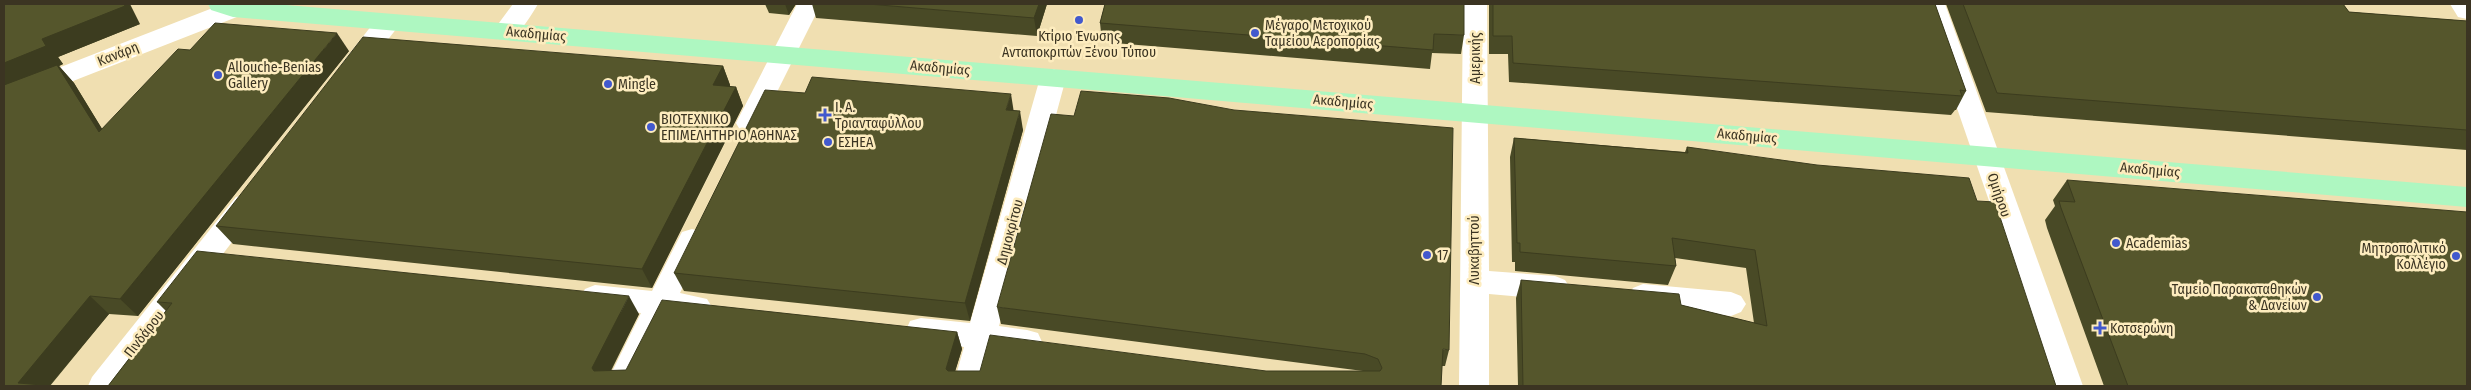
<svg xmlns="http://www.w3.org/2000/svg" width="2471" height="390" font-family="'Fira Sans Condensed',sans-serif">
<rect width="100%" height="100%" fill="#f0dfb1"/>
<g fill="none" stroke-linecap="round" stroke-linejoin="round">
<!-- minor -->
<g fill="#fff" fill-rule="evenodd">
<path d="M223 4H242L245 9 242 15 4 108V89Z"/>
<path d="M513 4H538C528 20 517 43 496 37L493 31Z"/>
<path d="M797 4H821L758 130 749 132 740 130 736 123Z"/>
<path d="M1463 4H1487L1489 271 1555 276 1565 280 1570 288 1565 296 1555 300 1489 294V386H1459Z"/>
<path d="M1921 4H1945L2083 386H2053Z"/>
<path d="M2450 4H2467V19L2458 17Z"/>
<path d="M388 14 397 16 400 22 397 28 361 74 352 77 343 74 339 68 343 62 379 16Z"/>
<path d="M1053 69 1062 72 1066 78 999 326 1027 330 1038 333 1042 342 1038 351 1027 354 993 351 983 386H953L964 347 921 342 910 339 906 330 910 321 921 318 970 323 1040 78 1044 72Z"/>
<path d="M246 194 256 197 260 204 256 211 121 386H88L92 377 236 197Z"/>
<path d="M692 229 702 232 706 240 680 293 707 299 712 307 707 315 697 319 669 316 635 386H605L641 313 595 309 585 305 580 297 585 289 595 285 652 291 682 232Z"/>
<path d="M1643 284 1731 292 1741 296 1746 304 1741 312 1731 316 1643 308 1633 304 1628 296 1633 288Z"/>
</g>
<!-- major -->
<path fill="#aef7c1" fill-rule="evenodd" d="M208 4H274L2467 187V207L233 17 211 10Z"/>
</g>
<!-- wall -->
<g fill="#494a26">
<path d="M4 4 140 24 58 57 63 64 59 66 74 83 102 129 190 50 349 51 138 316 109 314 50 386H4Z"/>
<path d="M765 4H796L789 15 769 13Z"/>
<path d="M812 4H1047L1037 36 816 18Z"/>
<path d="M1105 4 1464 35 1461 54 1432 53 1430 69 1102 42 1100 23Z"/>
<path d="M1489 4H1935L1966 91 1956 110H1955L1951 115 1509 82 1508 54H1489Z"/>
<path d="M1946 4H2343L2349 12 2467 21V150L1986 112Z"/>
<path d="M723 66 730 85V87H736L743 106 652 288 233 244 216 226Z"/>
<path d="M1014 110 1023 130 970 321 684 291 674 273Z"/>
<path d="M1514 138 1685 152 1687 147 1977 201 2056 386H1518L1516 298 1521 280 1681 305 1754 323 1746 268 1675 258 1676 266 1668 285 1515 271V262H1512L1510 157Z"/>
<path d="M2067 180 2467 386H2104L2047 228 2045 220 2055 206 2053 200Z"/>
<path d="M157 302 639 314 611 371 626 370 957 332 962 349 955 371H1363L1001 324 997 307 1449 350 1445 366H1442L1441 386H108L166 311Z"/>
</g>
<!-- shaded-wall -->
<g fill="#3c3c1f">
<path d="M124 4H130L140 24 58 57 63 64 59 66 74 83 115 150 4 88V63L42 39Z"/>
<path d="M785 4H796L789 15Z"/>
<path d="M1039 4H1047L1037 36 1034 18Z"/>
<path d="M337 33 349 51 138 316 120 299Z"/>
<path d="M723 66 730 85 721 105 713 85Z"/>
<path d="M736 87 743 106 652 288 642 269Z"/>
<path d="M1011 94 1014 113 1006 110Z"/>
<path d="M1020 111 1023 130 970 321 965 303Z"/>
<path d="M90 296 109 314 49 386 18 383Z"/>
<path d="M629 296 639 314 603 385 592 368Z"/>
<path d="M957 332 962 349 951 385 946 369Z"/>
</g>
<!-- building -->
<g fill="#55562c" stroke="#3c3c1f">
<path d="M4 4H124L125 6 42 39 46 46 4 63Z"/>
<path d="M868 4H1039L1034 18Z"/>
<path d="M1105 4H1464V35L1434 34 1433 50 1100 23Z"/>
<path d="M1493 4H1935L1966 91 1960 90 1962 96 1513 63 1512 36H1493Z"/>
<path d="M1963 4H2343L2349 12 2467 21V130L1997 93Z"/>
<path d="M215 23 337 33 120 299 90 296 18 383 54 386H4V85L57 65 99 132 178 49 190 50Z"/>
<path d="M363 37 723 66 713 85 736 87 642 269 216 226Z"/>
<path d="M812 77 1011 94 1006 110 1020 111 965 303 674 273 765 90 805 93Z"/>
<path d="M1081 91 1169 98 1234 110 1453 128 1449 350 1443 349 1441 386H108L172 303 157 302 197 251 629 296 592 368 594 371 626 370 662 300 957 332 946 369 948 371H980L990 335 1266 371H1380L1382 368 1378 359 1365 354 997 307 1051 114 1074 116Z"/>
<path d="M1514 138 1688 153 1687 147 1817 165 1969 178 1977 201 1995 202 2056 386H1523L1521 280 1679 294 1681 305 1767 326 1755 250 1672 238 1676 266 1520 252V243H1517Z"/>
<path d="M2067 180 2467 212V386H2128L2061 208 2059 201 2075 202Z"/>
</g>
<!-- markers -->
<g fill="#4259cd" stroke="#fdecbe" stroke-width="2">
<circle cx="1079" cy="20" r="5"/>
<circle cx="1255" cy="33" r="5"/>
<circle cx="218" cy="75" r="5"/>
<circle cx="608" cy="84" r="5"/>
<path d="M822.5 107.5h5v5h5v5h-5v5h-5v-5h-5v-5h5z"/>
<circle cx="651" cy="127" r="5"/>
<circle cx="828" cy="142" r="5"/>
<circle cx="2116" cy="243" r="5"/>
<circle cx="1427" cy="255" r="5"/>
<circle cx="2456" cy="256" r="5"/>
<circle cx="2317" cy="297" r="5"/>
<path d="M2097.5 320.5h5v5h5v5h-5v5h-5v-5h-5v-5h5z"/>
</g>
<g text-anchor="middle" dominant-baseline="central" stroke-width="5" stroke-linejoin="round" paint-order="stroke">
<!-- poi labels -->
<g font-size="14" fill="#3b3422" stroke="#fdecbe" text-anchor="start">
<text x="1265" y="25">Μέγαρο Μετοχικού<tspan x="1265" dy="16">Ταμείου Αεροπορίας</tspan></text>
<text x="1079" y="36" text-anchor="middle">Κτίριο Ένωσης<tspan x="1079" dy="16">Ανταποκριτών Ξένου Τύπου</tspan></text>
<text x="228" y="67">Allouche-Benias<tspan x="228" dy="16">Gallery</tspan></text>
<text x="618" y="84">Mingle</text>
<text x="835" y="107">Ι. Α.<tspan x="835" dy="16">Τριανταφύλλου</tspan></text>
<text x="661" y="119">ΒΙΟΤΕΧΝΙΚΟ<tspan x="661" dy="16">ΕΠΙΜΕΛΗΤΗΡΙΟ ΑΘΗΝΑΣ</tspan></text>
<text x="838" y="142">ΕΣΗΕΑ</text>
<text x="2126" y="243">Academias</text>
<text x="2446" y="248" text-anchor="end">Μητροπολιτικό<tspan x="2446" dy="16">Κολλέγιο</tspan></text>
<text x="1437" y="255">17</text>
<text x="2307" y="289" text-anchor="end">Ταμείο Παρακαταθηκών<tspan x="2307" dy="16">&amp; Δανείων</tspan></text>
<text x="2110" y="328">Κοτσερώνη</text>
</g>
<!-- street labels -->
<g font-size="14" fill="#3b3422" stroke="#fdecbe">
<text transform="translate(536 34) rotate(5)">Ακαδημίας</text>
<text transform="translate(118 54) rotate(-22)">Κανάρη</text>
<text transform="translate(1475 58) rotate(-90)">Αμερικής</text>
<text transform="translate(940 68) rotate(5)">Ακαδημίας</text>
<text transform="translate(1343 102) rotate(5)">Ακαδημίας</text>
<text transform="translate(1747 136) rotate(5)">Ακαδημίας</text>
<text transform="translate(2150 170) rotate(5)">Ακαδημίας</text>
<text transform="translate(1999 195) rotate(71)">Ομήρου</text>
<text transform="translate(1010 232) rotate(-75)">Δημοκρίτου</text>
<text transform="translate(1474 250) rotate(-90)">Λυκαβηττού</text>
<text transform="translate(144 334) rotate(-52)">Πινδάρου</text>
</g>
</g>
<!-- border -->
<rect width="2471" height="390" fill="none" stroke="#3b3422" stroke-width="10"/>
</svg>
